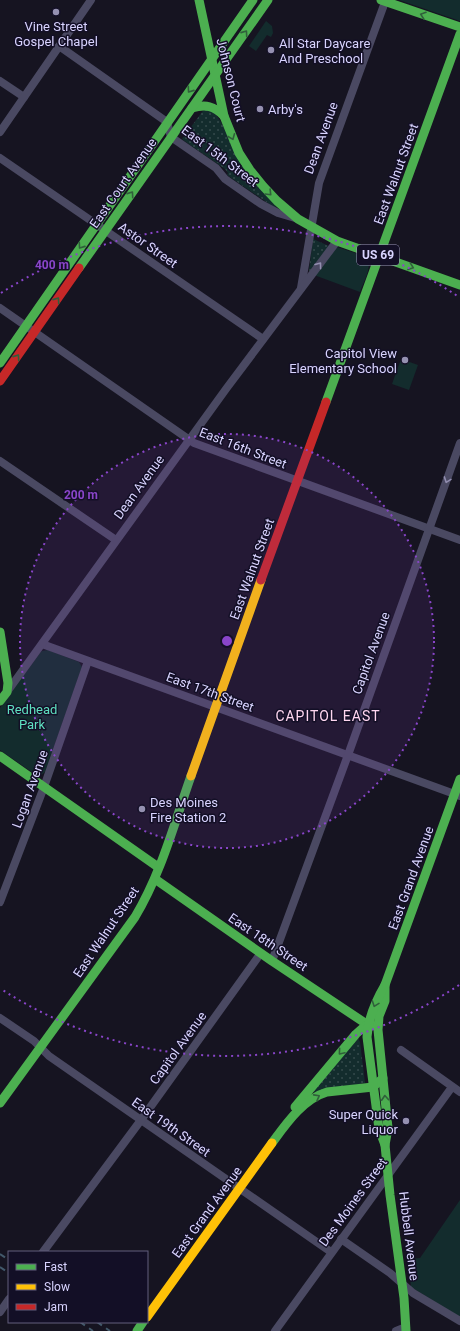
<svg xmlns="http://www.w3.org/2000/svg" width="460" height="1331" font-family="Roboto,sans-serif">
<defs>
<pattern id="grass-dots" width="8" height="8" patternUnits="userSpaceOnUse"><rect width="8" height="8" fill="#132c2d"/><path d="M2 2h.1M6 6h.1" fill="none" stroke="#354a4c" stroke-width="1.8" stroke-linecap="round"/></pattern>
</defs>
<rect width="100%" height="100%" fill="#161421"/>
<!-- grass -->
<g fill="url(#grass-dots)">
<path d="M205 108 213 110 278 210 227 175 228 173 225 169 183 140 182 139Z"/>
<path d="M313 239 329 246 311 271H309Z"/>
<path d="M358 1038 360 1042 365 1083 309 1093Z"/>
</g>
<!-- park -->
<g fill="#132c2d">
<path d="M399 0H460V21Z"/>
<path d="M266 21 272 26 273 33 271 37 267 35 256 51 249 46Z"/>
<path d="M337 247 367 257C373 266 363 283 360 292L314 275Z"/>
<path d="M401 359 418 365 409 390 392 384Z"/>
<path d="M48 650 79 662 82 667 45 772 40 776 36 775 0 750V708L40 653 42 651Z"/>
<path d="M460 1200V1317L411 1287 408 1259 420 1258Z"/>
</g>
<g fill="none" stroke-linecap="round" stroke-linejoin="round">
<!-- street -->
<g stroke="#4a4962" stroke-width="8">
<path d="M59 46 167 122 171 137 216 168 225 179 261 204 278 213 295 218"/>
<path d="M0 81 24 97"/>
<path d="M0 132 91 0"/>
<path d="M0 158 263 339"/>
<path d="M301 288 319 183 385 2"/>
<path d="M0 308 194 443 460 540"/>
<path d="M0 461 116 540"/>
<path d="M42 644 460 796"/>
<path d="M7 692 226 389 337 241"/>
<path d="M0 902 44 787 88 661"/>
<path d="M272 961 348 755 460 443"/>
<path d="M0 1018 34 1041 49 1056 331 1252"/>
<path d="M401 1050 460 1092"/>
<path d="M341 1239 390 1273 413 1293 460 1321"/>
<path d="M43 1252 141 1120 261 953"/>
<path d="M0 1312 9 1299"/>
<path d="M275 1331 452 1087"/>
<path d="M396 1331 406 1327"/>
</g>
<!-- fast -->
<g stroke="#4caf50" stroke-width="9">
<path d="M199 0 224 116 239 153 250 170 263 186 277 201 298 219 337 241 460 285"/>
<path d="M381 0 460 27"/>
<path d="M192 108C206 104 214 106 224 116"/>
<path d="M79 268 268 0"/>
<path d="M0 363 253 0"/>
<path d="M326 402 460 34"/>
<path d="M0 632 8 683 7 692 0 701"/>
<path d="M0 756 158 867"/>
<path d="M155 879 272 961 368 1025"/>
<path d="M385 985V1001L379 1016 378 1030 388 1128 385 1145 390 1195 404 1298 406 1331"/>
<path d="M0 1103 135 917C161 874 174 824 191 776"/>
<path d="M295 1107 356 1034 365 1026 372 1025"/>
<path d="M272 1143C286 1124 303 1099 327 1092L373 1087 383 1078"/>
<path d="M385 1145 379 1129 367 1037C368 1018 375 1002 385 985L460 779"/>
<path d="M137 1331 143 1322"/>
</g>
<!-- slow -->
<g stroke="#ffc107" stroke-width="9">
<path d="M191 776 261 580"/>
<path d="M147 1317 272 1143"/>
</g>
<!-- jam -->
<g stroke="#c62828" stroke-width="9">
<path d="M0 381 79 268"/>
<path d="M261 580 326 402"/>
</g>
<!-- rail -->
<g stroke="#43596b" stroke-width="2" stroke-dasharray="6 5" stroke-linecap="butt">
<path d="M0 1254 9 1260"/>
<path d="M0 1267 9 1273"/>
<path d="M80 1322 93 1331"/>
<path d="M97 1322 110 1331"/>
</g>
</g>
<!-- one-way arrows -->
<defs><path id="oneway-chevron" d="M-2-3.5L2.5 0L-2 3.5" fill="none" stroke-width="1.6" stroke-linecap="round" stroke-linejoin="round"/></defs>
<g stroke="#305f3b">
<use href="#oneway-chevron" transform="translate(423 15) rotate(-161)"/>
<use href="#oneway-chevron" transform="translate(245 33) rotate(-55)"/>
<use href="#oneway-chevron" transform="translate(190 90) rotate(125)"/>
<use href="#oneway-chevron" transform="translate(232 137) rotate(68)"/>
<use href="#oneway-chevron" transform="translate(269 193) rotate(46)"/>
<use href="#oneway-chevron" transform="translate(131 194) rotate(-55)"/>
<use href="#oneway-chevron" transform="translate(81 246) rotate(125)"/>
<use href="#oneway-chevron" transform="translate(411 267) rotate(20)"/>
<use href="#oneway-chevron" transform="translate(57 300) rotate(-55)"/>
<use href="#oneway-chevron" transform="translate(17 357) rotate(-55)"/>
<use href="#oneway-chevron" transform="translate(375 1004) rotate(110)"/>
<use href="#oneway-chevron" transform="translate(341 1052) rotate(130)"/>
<use href="#oneway-chevron" transform="translate(317 1097) rotate(-28)"/>
<use href="#oneway-chevron" transform="translate(385 1098) rotate(-94)"/>
</g>
<g stroke="#928eb0">
<use href="#oneway-chevron" transform="translate(319 265) rotate(-53)"/>
<use href="#oneway-chevron" transform="translate(447 480) rotate(110)"/>
</g>
<!-- distance rings -->
<circle cx="227" cy="641" r="207" fill="#8945c9" fill-opacity=".12"/>
<g fill="none" stroke="#8945c9" stroke-width="2" stroke-dasharray="2 4">
<circle cx="227" cy="641" r="207"/>
<path d="M459 985A415 415 0 0 1 1 989M1 293A415 415 0 0 1 459 297"/>
</g>
<!-- markers -->
<g fill="#9591b1" stroke="#130f26" stroke-width="1.5">
<circle cx="56" cy="12" r="4"/>
<circle cx="271" cy="50" r="4"/>
<circle cx="260" cy="109" r="4"/>
<circle cx="405" cy="360" r="4"/>
<circle cx="142" cy="809" r="4"/>
<circle cx="406" cy="1121" r="4"/>
</g>
<g text-anchor="middle" dominant-baseline="central" stroke-width="3" stroke-linejoin="round" paint-order="stroke">
<!-- shield labels -->
<rect fill="#130f26" stroke="#9e99be" stroke-width="1" x="357" y="245" width="42" height="20" rx="3"/>
<g font-size="12" font-weight="bold" fill="#d9d4ff">
<text x="378" y="255">US 69</text>
</g>
<!-- poi labels -->
<g font-size="13" fill="#d9d4ff" stroke="#130f26" text-anchor="start">
<text x="56" y="26" text-anchor="middle">Vine Street<tspan x="56" dy="15">Gospel Chapel</tspan></text>
<text x="279" y="43">All Star Daycare<tspan x="279" dy="15">And Preschool</tspan></text>
<text x="268" y="109">Arby's</text>
<text x="397" y="353" text-anchor="end">Capitol View<tspan x="397" dy="15">Elementary School</tspan></text>
<text x="150" y="802">Des Moines<tspan x="150" dy="15">Fire Station 2</tspan></text>
<text x="398" y="1114" text-anchor="end">Super Quick<tspan x="398" dy="15">Liquor</tspan></text>
</g>
<!-- street labels -->
<g font-size="13" fill="#d9d4ff" stroke="#130f26">
<text transform="translate(231 80) rotate(76)">Johnson Court</text>
<text transform="translate(321 138) rotate(-70)">Dean Avenue</text>
<text transform="translate(220 156) rotate(37)">East 15th Street</text>
<text transform="translate(396 174) rotate(-70)">East Walnut Street</text>
<text transform="translate(123 183) rotate(-55)">East Court Avenue</text>
<text transform="translate(148 245) rotate(35)">Astor Street</text>
<text transform="translate(243 448) rotate(21)">East 16th Street</text>
<text transform="translate(139 487) rotate(-54)">Dean Avenue</text>
<text transform="translate(252 569) rotate(-70)">East Walnut Street</text>
<text transform="translate(371 653) rotate(-70)">Capitol Avenue</text>
<text transform="translate(210 692) rotate(20)">East 17th Street</text>
<text transform="translate(30 789) rotate(-70)">Logan Avenue</text>
<text transform="translate(411 878) rotate(-70)">East Grand Avenue</text>
<text transform="translate(106 932) rotate(-56)">East Walnut Street</text>
<text transform="translate(268 942) rotate(34)">East 18th Street</text>
<text transform="translate(178 1048) rotate(-54)">Capitol Avenue</text>
<text transform="translate(171 1127) rotate(35)">East 19th Street</text>
<text transform="translate(353 1202) rotate(-54)">Des Moines Street</text>
<text transform="translate(207 1212) rotate(-54)">East Grand Avenue</text>
<text transform="translate(409 1236) rotate(83)">Hubbell Avenue</text>
</g>
<!-- park labels -->
<g font-size="13" fill="#5fe0c0" stroke="#130f26">
<text x="32" y="709">Redhead<tspan x="32" dy="15">Park</tspan></text>
</g>
<!-- neighbourhood labels -->
<g font-size="14" letter-spacing="1" fill="#ffd6f0" stroke="#130f26">
<text x="328" y="716">CAPITOL EAST</text>
</g>
</g>
<circle cx="227" cy="641" r="6" fill="#8945c9" stroke="#130f26" stroke-width="2"/>
<g font-size="12" text-anchor="middle" font-weight="bold" fill="#8945c9" stroke="#130f26" stroke-width="3" stroke-linejoin="round" paint-order="stroke">
<text x="52" y="269">400 m</text>
<text x="81" y="499">200 m</text>
</g>
<!-- legend -->
<rect x="8" y="1251" width="140" height="72" fill="#130f26" stroke="#625e7d"/>
<rect x="16" y="1264" width="20" height="6" fill="#4caf50" stroke="#625e7d"/>
<text x="44" y="1271" font-size="12" fill="#d9d4ff">Fast</text>
<rect x="16" y="1284" width="20" height="6" fill="#ffc107" stroke="#625e7d"/>
<text x="44" y="1291" font-size="12" fill="#d9d4ff">Slow</text>
<rect x="16" y="1304" width="20" height="6" fill="#c62828" stroke="#625e7d"/>
<text x="44" y="1311" font-size="12" fill="#d9d4ff">Jam</text>
</svg>
